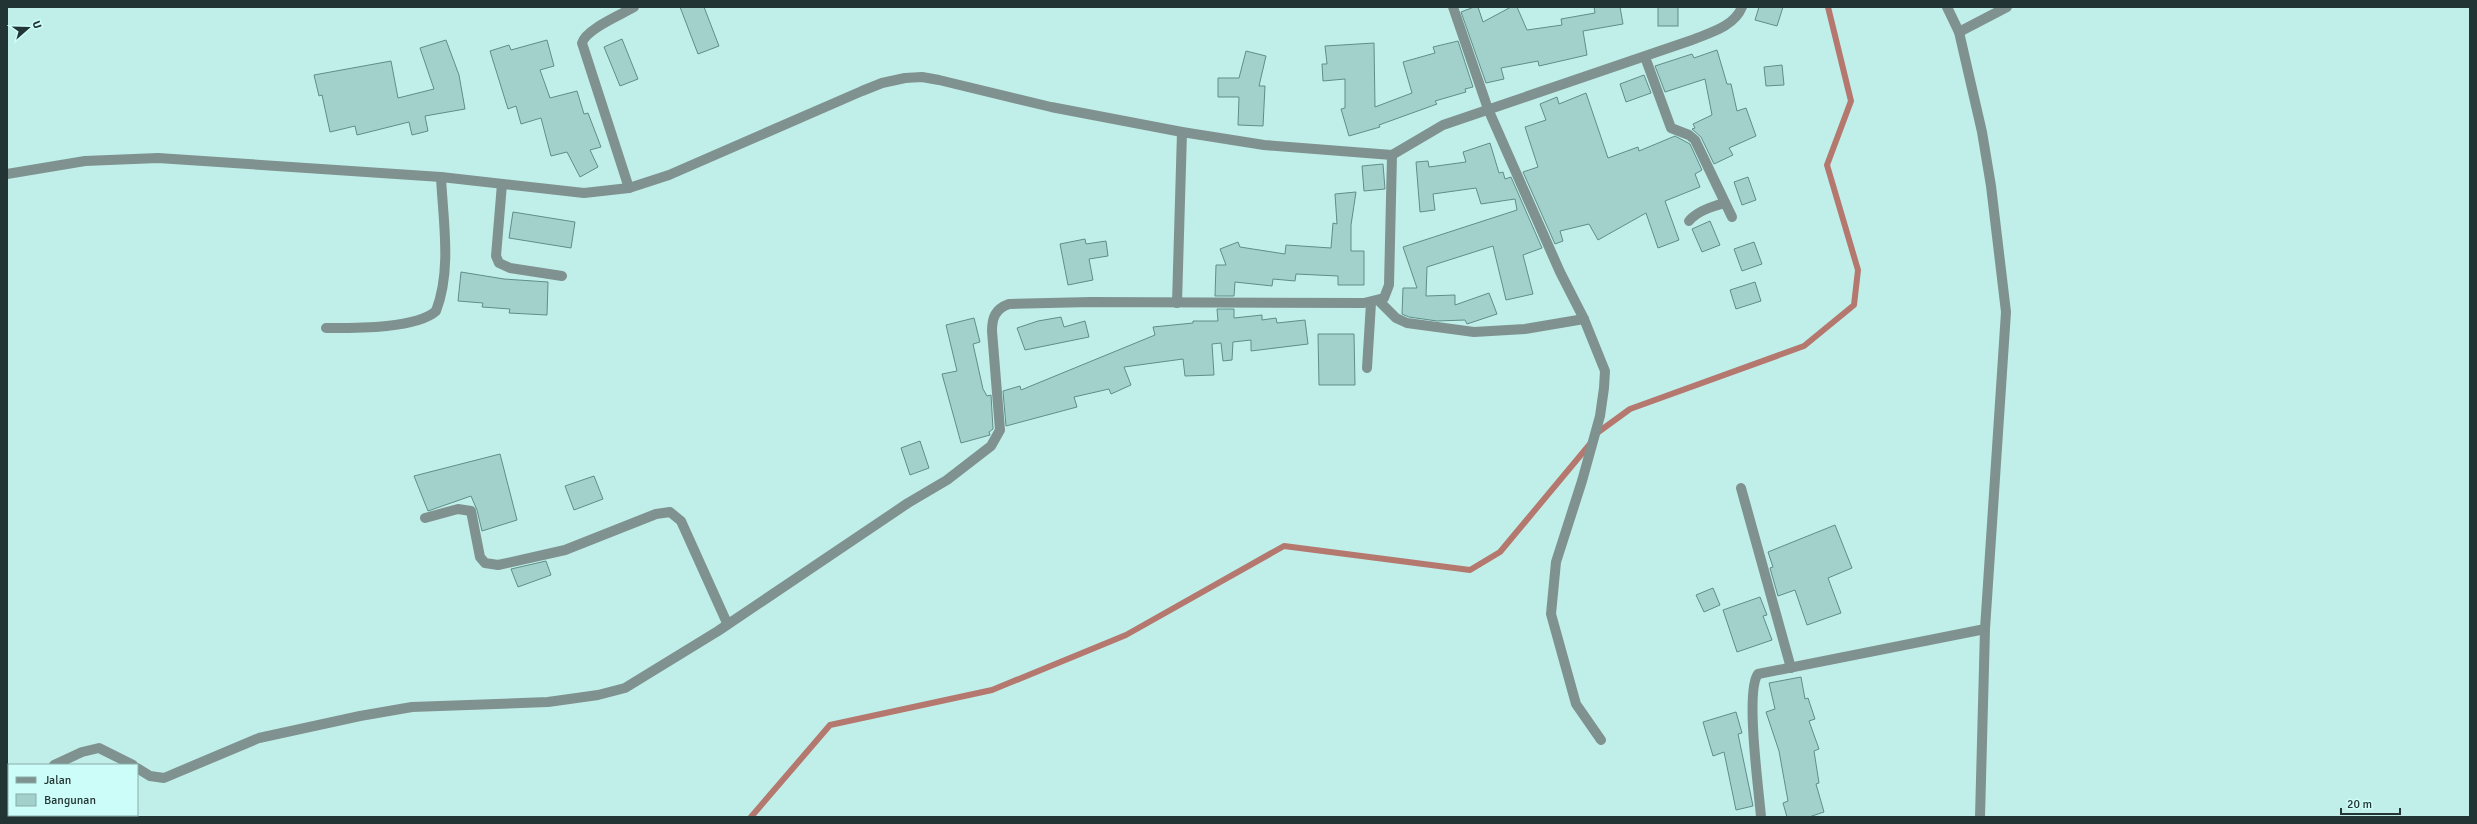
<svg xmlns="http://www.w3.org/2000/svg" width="2477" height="824" font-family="Signika,sans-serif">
<rect width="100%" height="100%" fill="#c0efea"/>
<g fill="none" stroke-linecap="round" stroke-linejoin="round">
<!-- stream -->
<g stroke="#b5786f" stroke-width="6">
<path d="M1597 433 1630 409 1804 346 1854 305 1858 270 1827 165 1851 101 1828 7"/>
<path d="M751 817 830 725 992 690 1126 635 1284 546 1470 570 1500 552 1590 444"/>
</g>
</g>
<!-- building -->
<g fill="#a2d0cb" stroke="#608d88">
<path d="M680 7H704L719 46 698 54Z"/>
<path d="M1474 7H1478L1483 22 1511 7H1517L1527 30 1562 25 1561 19 1595 13 1594 7H1620L1623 24 1583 31 1587 55 1539 66 1538 61 1501 68 1504 79 1486 83 1461 12Z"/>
<rect x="1658" y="7" width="20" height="19"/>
<path d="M1759 7H1783L1777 26 1755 20Z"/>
<path d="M622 39 638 79 620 86 604 47Z"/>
<path d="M446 40 459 75 465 109 425 116 428 131 412 135 409 122 357 135 355 126 330 132 322 95 319 96 314 75 391 61 398 98 434 89 420 48Z"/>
<path d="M547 40 554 66 540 70 550 98 577 91 584 114 588 113 601 147 590 150 598 167 580 177 567 152 551 156 541 118 521 124 516 106 508 109 490 51 509 45 511 50Z"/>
<path d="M1458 41 1473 87 1465 89 1466 92 1435 101 1437 104 1379 125 1380 127 1349 136 1341 109 1345 108V79L1323 81 1322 64H1327L1325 46 1374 43 1375 107 1412 93 1403 62 1435 53 1433 47Z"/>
<path d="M1717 50 1727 84H1731L1737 111 1746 108 1756 136 1729 148 1733 155 1714 164 1701 137 1692 129 1695 128 1693 124 1712 115 1705 79 1665 92 1655 66 1692 54 1694 58Z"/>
<path d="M1246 51 1266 56 1259 86H1265L1263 126 1238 125 1239 97H1218V78H1239Z"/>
<path d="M1782 65 1784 85 1766 86 1764 67Z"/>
<path d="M1644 75 1651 93 1626 102 1620 84Z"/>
<path d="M1586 93 1608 158 1638 147 1639 151 1675 136 1690 144 1702 170 1695 174 1700 187 1665 201 1679 240 1658 248 1646 213 1598 240 1589 224 1560 231 1563 241 1555 244 1523 172 1538 167 1525 127 1546 120 1540 104 1557 97 1559 104Z"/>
<path d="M1490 143 1499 173 1503 172 1505 179 1511 177 1542 248 1523 255 1533 294 1506 300 1493 246 1427 267 1426 296 1455 295V305L1489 293 1497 314 1467 324 1465 320 1437 321 1409 317 1402 314 1403 288H1417L1403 247 1517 210 1515 199 1481 204 1476 188 1433 194 1435 210 1420 212 1416 162 1428 161 1429 167 1466 162 1463 152Z"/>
<path d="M1383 164 1385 189 1364 191 1362 166Z"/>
<path d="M1748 177 1756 200 1742 205 1734 182Z"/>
<path d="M1356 192 1351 225V251H1364V285H1338V276L1296 274 1295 281 1273 279 1272 286 1235 282 1234 296H1215L1216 265H1226L1220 249 1238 242 1240 247 1285 254 1286 245 1331 248 1333 223 1337 224 1335 194Z"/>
<path d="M513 212 575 222 571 248 509 238Z"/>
<path d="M1710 221 1720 245 1702 252 1692 229Z"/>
<path d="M1085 239 1086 244 1106 241 1108 256 1089 259 1093 280 1068 285 1060 244Z"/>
<path d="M1754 242 1762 264 1742 271 1734 249Z"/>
<path d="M461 272 504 279 548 282 547 315 509 313 510 309 482 307 483 303 458 301Z"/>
<path d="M1755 282 1761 301 1736 309 1730 290Z"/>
<path d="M1217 309H1234V318L1262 315V320L1276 318 1277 323 1305 320 1308 344 1251 351V340L1233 342 1232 360 1223 361 1221 343 1212 344 1214 375 1185 376 1183 359 1124 367 1131 385 1111 394 1109 389 1074 397 1077 407 1006 426 1003 391 1020 386 1021 390 1155 335 1153 327 1193 323V321H1218Z"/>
<path d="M1061 317 1064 327 1085 321 1089 337 1025 350 1017 328 1038 321Z"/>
<path d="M974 318 980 342 973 344 983 389 987 396 991 395 993 429 989 432 990 435 961 443 942 374 957 371 946 325Z"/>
<path d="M1318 334H1354L1355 385H1319Z"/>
<path d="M920 441 929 468 910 475 901 448Z"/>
<path d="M500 454 517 520 482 531 477 510 471 496 428 511 414 476Z"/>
<path d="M594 476 603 499 574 510 565 486Z"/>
<path d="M1835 525 1852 568 1828 578 1841 613 1807 625 1795 590 1778 596 1770 568 1773 567 1768 552Z"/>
<path d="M546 561 551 575 518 587 511 569Z"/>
<path d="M1713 588 1720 605 1704 612 1696 595Z"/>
<path d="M1760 597 1767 615 1763 616 1772 640 1737 652 1723 610Z"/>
<path d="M1801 677 1805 699 1808 698 1815 719 1809 721 1819 749 1814 751 1819 783 1816 784 1824 812 1809 817H1787L1783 803 1788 801 1779 751 1766 712 1775 709 1769 683Z"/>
<path d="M1736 712 1742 733 1738 734 1753 806 1736 810 1724 752 1713 756 1703 722Z"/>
</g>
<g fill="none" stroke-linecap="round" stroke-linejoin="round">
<!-- minor -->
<g stroke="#7f9290" stroke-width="10">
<path d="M1453 7 1488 109 1560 272 1584 319 1605 371 1604 388 1600 416 1582 481 1556 562 1551 614 1576 704 1601 740"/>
<path d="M1947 7 1959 32 1982 132 1991 186 2006 312 1985 629 1980 817"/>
<path d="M1959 32 2007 7"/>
<path d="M1645 57 1671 128 1689 135 1695 140 1732 217"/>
<path d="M7 174 85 161 158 158 441 177 584 193 629 188 669 175 862 91 882 83 905 78 922 77 939 80 1051 107 1182 132 1264 145 1392 155 1443 125 1692 40C1709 33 1734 27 1742 7"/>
<path d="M502 184 496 256 499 263 510 268 562 276"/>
<path d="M629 188 582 43C586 29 621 15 634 7"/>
<path d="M1689 221C1697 211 1713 206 1725 203"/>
<path d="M1379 301 1396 318 1407 323 1474 332 1525 329 1584 319"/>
<path d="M1177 303 1182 132"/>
<path d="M326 328C353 328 416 329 436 311 452 270 443 220 441 177"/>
<path d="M1367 368 1371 303"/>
<path d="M1741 488 1791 668"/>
<path d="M425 518 458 509 471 511 480 557 485 563 498 565 565 550 656 514 670 512 681 521 727 623"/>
<path d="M54 765 82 752 99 748 133 765"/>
<path d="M137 768 150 776 164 778 259 738 360 716 412 707 548 702 598 695 625 688 718 631 908 503 947 480 991 446 1000 430 992 331C992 318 995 309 1009 304L1091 302 1364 303 1384 298 1389 285 1392 155"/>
<path d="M7 786 9 785"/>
<path d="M1761 817C1759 791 1745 691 1758 674L1985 629"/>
</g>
</g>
<!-- border -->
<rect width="2477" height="824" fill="none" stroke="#223433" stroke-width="16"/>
<!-- legend -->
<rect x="8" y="764" width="130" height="52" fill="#cdfdf8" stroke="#89ada9"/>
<rect x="16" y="777" width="20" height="6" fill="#7f9290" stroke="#89ada9"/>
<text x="44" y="784" font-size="12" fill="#223433">Jalan</text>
<rect x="16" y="794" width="20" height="12" fill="#a2d0cb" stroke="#89ada9"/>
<text x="44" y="804" font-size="12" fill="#223433">Bangunan</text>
<!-- north arrow -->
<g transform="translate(28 28) rotate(70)" stroke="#cdfdf8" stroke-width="3" paint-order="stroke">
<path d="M0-3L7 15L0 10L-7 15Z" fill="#223433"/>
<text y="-6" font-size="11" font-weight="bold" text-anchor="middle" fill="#223433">U</text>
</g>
<!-- scale -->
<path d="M2341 808v6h59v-6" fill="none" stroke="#223433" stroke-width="2"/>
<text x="2347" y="808" font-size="12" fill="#223433" stroke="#cdfdf8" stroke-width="3" paint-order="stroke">20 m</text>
</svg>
